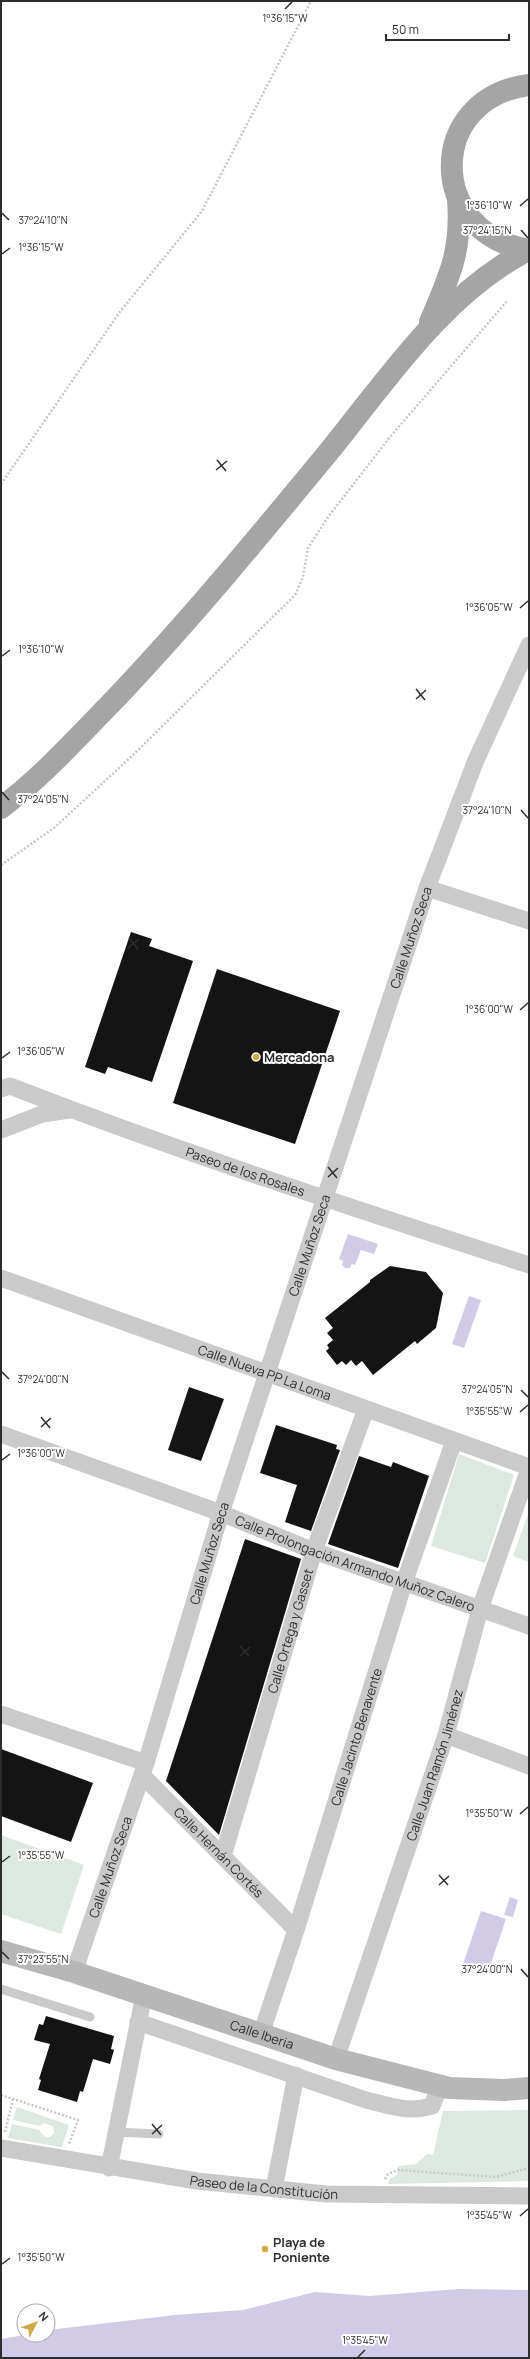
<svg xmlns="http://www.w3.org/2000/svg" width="530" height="2359" font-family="Manrope,sans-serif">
<rect width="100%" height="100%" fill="#fff"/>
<!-- green -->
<g fill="#dde9e0">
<path d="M459 1454 514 1475 485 1563 431 1546Z"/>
<path d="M529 1511V1562L513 1556Z"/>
<path d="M1 1835 84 1865 61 1934 1 1914Z"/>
<path d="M17 2107 69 2125 62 2147 8 2138 12 2124 39 2130 45 2137H50L54 2133 53 2126 44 2123 40 2126 13 2120Z"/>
<path d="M529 2110V2181L388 2184 390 2179 397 2175 398 2166 416 2164 427 2154 433 2155 443 2111Z"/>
</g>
<!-- water -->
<g fill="#d1cbe7">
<path d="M348 1234 378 1244 374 1254 361 1250 355 1265 352 1264 350 1268H345L342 1265 343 1261 339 1259Z"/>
<path d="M469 1296 481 1300 464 1348 452 1344Z"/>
<path d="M510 1897 518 1900 513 1917 504 1915Z"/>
<path d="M481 1911 506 1919 487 1975 462 1967Z"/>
<path d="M459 2289 529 2290V2358H1V2339L24 2335H48V2331L57 2329 175 2315 243 2310 315 2292 370 2296Z"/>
</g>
<!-- building -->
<g fill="#141414">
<path d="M131 932 152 939 149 946 193 961 152 1082 108 1067 105 1074 85 1067Z"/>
<path d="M217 969 340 1011 295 1144 173 1103Z"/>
<path d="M390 1266 426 1272 443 1293 436 1328 417 1344 415 1341 373 1375 362 1361 356 1366 351 1360 346 1365 342 1361 337 1365 326 1351 329 1348 327 1345 333 1340 327 1333 333 1328 325 1318 370 1282V1280Z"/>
<path d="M189 1387 224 1399 201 1461 168 1450Z"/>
<path d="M276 1425 337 1445 336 1449 340 1450 311 1531 285 1522 297 1485 260 1473Z"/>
<path d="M359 1456 391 1467 393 1462 429 1476 398 1568 328 1544Z"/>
<path d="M245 1539 301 1559 219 1835 166 1781Z"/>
<path d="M1 1749 93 1783 71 1842 1 1816Z"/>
<path d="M46 2016 114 2036 111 2049 114 2050 110 2064 93 2059 83 2092 80 2091 77 2102 38 2090 41 2080 39 2079 50 2044 34 2040 39 2024 43 2025Z"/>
</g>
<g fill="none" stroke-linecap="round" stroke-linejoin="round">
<!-- path -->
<g stroke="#c7c7c7" stroke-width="2.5" stroke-dasharray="2 2" stroke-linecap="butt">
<path d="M1 484 119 313 202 211 311 1"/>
<path d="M1 865 54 828 132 756 295 595 303 577 308 548 328 517 390 437 508 300"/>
<path d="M1 2095 78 2120 69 2144"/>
<path d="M5 2132 13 2099"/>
<path d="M385 2179 388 2174 398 2170 496 2177 529 2168"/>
</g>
<!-- lane -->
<g stroke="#cacaca" stroke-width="9">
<path d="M1 1989 90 2017"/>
<path d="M115 2132 159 2134"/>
</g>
<!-- street -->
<g stroke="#cacaca" stroke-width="17">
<path d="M427 888 529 921"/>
<path id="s1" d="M1 1089 10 1086C180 1152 355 1209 529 1265"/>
<path d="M1 1130 42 1114 69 1110"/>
<path id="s2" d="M1 1278 529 1467"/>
<path id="s3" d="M1 1434 221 1513 314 1551 529 1626"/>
<path d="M1 1714 146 1763"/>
<path d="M446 1735 529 1766"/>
<path id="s4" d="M142 1775 296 1930"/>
<path id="s5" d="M223 1856 314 1551 366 1409"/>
<path id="s6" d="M74 1972 146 1763 221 1513 427 888 476 760 529 645"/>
<path d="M138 2022 366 2100C390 2106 408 2113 432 2106L440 2086"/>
<path id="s7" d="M261 2034 296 1930 404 1583 454 1441"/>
<path id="s8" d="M336 2059 446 1735 480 1609 529 1469"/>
<path id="s9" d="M1 2148 197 2181 326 2194 529 2196"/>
<path d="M109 2168 144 1995"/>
<path d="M274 2189 296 2075"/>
</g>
<!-- secondary -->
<path stroke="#b7b7b7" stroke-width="22" id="s10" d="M1 1951 74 1972 336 2059 449 2088 505 2090 529 2088"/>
<!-- primary -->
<g stroke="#a5a5a5" stroke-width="22">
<path d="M529 85C426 98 426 233 529 250"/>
<path d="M430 322C450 275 462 251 458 199"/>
<path d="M1 808C43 776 79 736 116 698 191 619 261 534 331 449 389 377 444 294 528 250"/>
</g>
</g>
<!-- ticks -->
<path fill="none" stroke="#2d2d2d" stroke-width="1.5" d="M285 9 292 2M520 206 528 199M2 213 9 220M521 230 528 238M2 254 10 248M217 460 226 471M216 470 227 461M520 608 528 601M2 656 10 650M416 689 425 700M416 699 426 690M2 792 9 800M521 810 528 818M129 938 138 949M128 948 139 939M520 1010 528 1003M2 1058 10 1052M328 1167 337 1178M328 1177 338 1168M2 1372 9 1379M521 1390 528 1397M520 1412 528 1405M41 1417 50 1428M41 1427 51 1418M2 1460 10 1454M240 1646 249 1656M240 1656 250 1647M520 1814 528 1807M2 1862 10 1856M439 1875 448 1885M439 1885 449 1876M2 1952 9 1959M521 1969 528 1977M152 2124 161 2135M152 2134 162 2125M520 2216 528 2209M2 2264 10 2258M358 2357 365 2350"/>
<!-- markers -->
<g fill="#ceab46" stroke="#fff" stroke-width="1.5">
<circle cx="256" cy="1057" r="4"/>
<circle cx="265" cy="2249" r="4"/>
</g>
<g text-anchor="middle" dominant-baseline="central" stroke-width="4" stroke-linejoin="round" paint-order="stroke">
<!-- street labels -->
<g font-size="13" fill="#2d2d2d" stroke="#fff">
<text stroke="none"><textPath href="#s6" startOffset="1088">Calle Muñoz Seca</textPath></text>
<text stroke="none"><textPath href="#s1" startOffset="260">Paseo de los Rosales</textPath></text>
<text stroke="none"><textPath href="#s6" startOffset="764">Calle Muñoz Seca</textPath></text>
<text stroke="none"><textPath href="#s2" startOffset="280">Calle Nueva PP La Loma</textPath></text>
<text stroke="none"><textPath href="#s6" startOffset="440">Calle Muñoz Seca</textPath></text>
<text stroke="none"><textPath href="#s3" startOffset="377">Calle Prolongación Armando Muñoz Calero</textPath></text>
<text stroke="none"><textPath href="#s5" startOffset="235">Calle Ortega y Gasset</textPath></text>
<text stroke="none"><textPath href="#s7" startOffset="312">Calle Jacinto Benavente</textPath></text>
<text stroke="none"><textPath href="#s8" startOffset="310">Calle Juan Ramón Jiménez</textPath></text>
<text stroke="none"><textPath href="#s4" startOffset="109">Calle Hernán Cortés</textPath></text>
<text stroke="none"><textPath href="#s6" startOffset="111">Calle Muñoz Seca</textPath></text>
<text stroke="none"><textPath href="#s10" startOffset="274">Calle Iberia</textPath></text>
<text stroke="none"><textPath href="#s9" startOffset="266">Paseo de la Constitución</textPath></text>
</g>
<!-- poi labels -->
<g font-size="13" font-weight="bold" fill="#2d2d2d" stroke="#fff" text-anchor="start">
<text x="264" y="1057">Mercadona</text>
<text x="273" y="2242">Playa de<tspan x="273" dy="15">Poniente</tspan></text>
</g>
</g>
<g font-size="10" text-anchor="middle" fill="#2d2d2d" stroke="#fff" stroke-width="4" stroke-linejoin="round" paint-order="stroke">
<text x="285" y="22">1°36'15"W</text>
<text x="489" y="209">1°36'10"W</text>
<text x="43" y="224">37°24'10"N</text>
<text x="487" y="234">37°24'15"N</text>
<text x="41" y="251">1°36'15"W</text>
<text x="489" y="611">1°36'05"W</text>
<text x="41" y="653">1°36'10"W</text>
<text x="43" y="803">37°24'05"N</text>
<text x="487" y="814">37°24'10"N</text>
<text x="489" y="1013">1°36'00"W</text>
<text x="41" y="1055">1°36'05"W</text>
<text x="43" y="1383">37°24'00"N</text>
<text x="487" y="1393">37°24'05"N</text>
<text x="489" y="1415">1°35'55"W</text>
<text x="41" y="1457">1°36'00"W</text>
<text x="489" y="1817">1°35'50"W</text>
<text x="41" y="1859">1°35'55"W</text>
<text x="43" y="1963">37°23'55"N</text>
<text x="487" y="1973">37°24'00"N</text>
<text x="489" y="2219">1°35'45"W</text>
<text x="41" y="2261">1°35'50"W</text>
<text x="365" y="2344">1°35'45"W</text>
</g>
<!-- border -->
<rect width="530" height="2359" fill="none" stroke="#2d2d2d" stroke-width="4"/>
<!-- north arrow -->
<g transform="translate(36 2323) rotate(49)"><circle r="19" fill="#ffffff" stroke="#ababab"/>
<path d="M0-3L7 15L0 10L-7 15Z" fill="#ceab46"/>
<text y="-6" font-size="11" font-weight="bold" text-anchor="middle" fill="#2d2d2d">N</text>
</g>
<!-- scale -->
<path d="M386 34v6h123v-6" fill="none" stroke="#2d2d2d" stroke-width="2"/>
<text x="392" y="34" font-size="12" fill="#2d2d2d" stroke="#ffffff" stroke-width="3" paint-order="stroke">50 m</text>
</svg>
